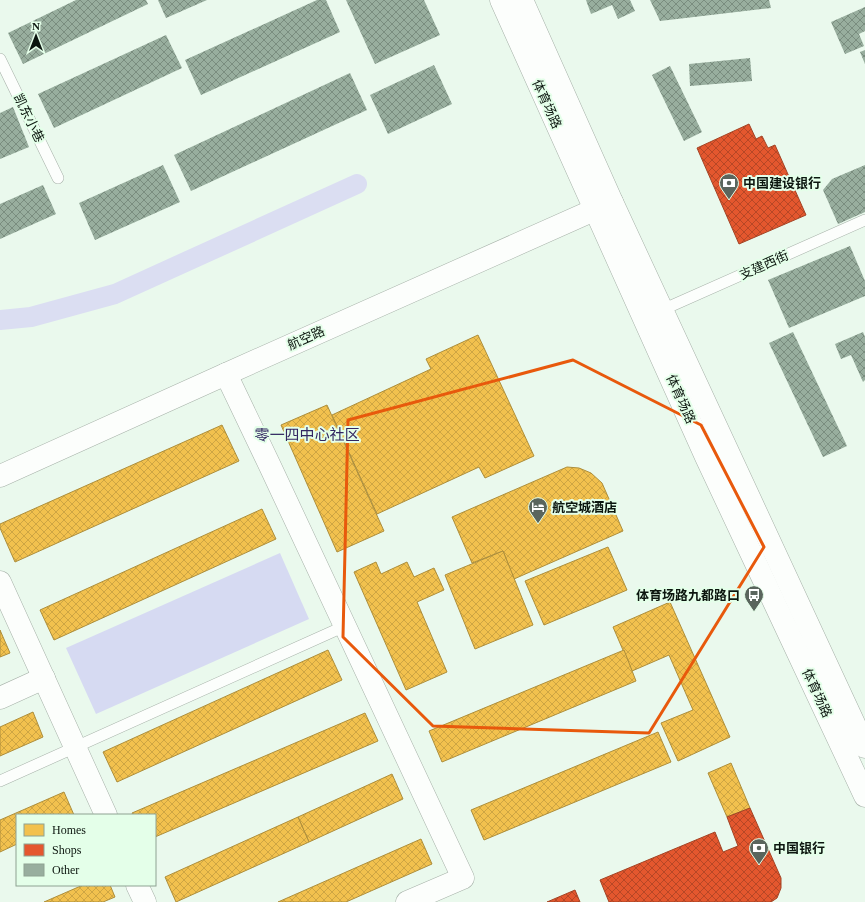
<svg xmlns="http://www.w3.org/2000/svg" width="865" height="902" font-family="'Times New Roman','Noto Sans SC',serif">
<defs>
<pattern id="homes-cross-hatch" width="8" height="8" patternUnits="userSpaceOnUse"><rect width="8" height="8" fill="#f2c14e"/><path d="M0 0l8 8M0 8l8-8" fill="none" stroke="#cea543"/></pattern>
<pattern id="shops-cross-hatch" width="8" height="8" patternUnits="userSpaceOnUse"><rect width="8" height="8" fill="#e4572e"/><path d="M0 0l8 8M0 8l8-8" fill="none" stroke="#b74726"/></pattern>
<pattern id="building-cross-hatch" width="8" height="8" patternUnits="userSpaceOnUse"><rect width="8" height="8" fill="#98ae9e"/><path d="M0 0l8 8M0 8l8-8" fill="none" stroke="#7a8d7f"/></pattern>
</defs>
<rect width="100%" height="100%" fill="#eaf9ed"/>
<!-- green -->
<path fill="#d6daf2" d="M280 553 309 619 96 714 66 648Z"/>
<!-- homes -->
<g fill="url(#homes-cross-hatch)" stroke="#ad8e3b">
<path d="M478 335 534 456 485 478 479 467 377 514 332 415 431 369 426 359Z"/>
<path d="M327 405 384 531 337 552 281 425Z"/>
<path d="M222 425 239 461 15 562 0 528V524Z"/>
<path d="M567 467 579 468 591 473 602 483 623 531 514 579 503 551 472 563 452 517Z"/>
<path d="M262 509 276 539 54 640 40 610Z"/>
<path d="M608 547 627 590 544 625 525 581Z"/>
<path d="M503 551 533 625 475 649 445 575Z"/>
<path d="M376 562 381 574 407 562 414 577 434 568 444 590 417 602 447 672 406 690 354 572Z"/>
<path d="M670 602 730 737 678 761 661 723 693 710 669 655 632 671 613 627Z"/>
<path d="M0 630 10 653 0 657Z"/>
<path d="M328 650 342 680 117 782 103 752Z"/>
<path d="M624 650 636 681 442 762 429 731Z"/>
<path d="M33 712 43 737 0 756V727Z"/>
<path d="M365 713 378 741 155 837V815H133L132 813Z"/>
<path d="M658 732 671 762 484 840 471 810Z"/>
<path d="M731 763 750 808 727 817 708 773Z"/>
<path d="M392 774 403 799 309 842 298 817Z"/>
<path d="M64 792 74 815H17V844L0 852V820Z"/>
<path d="M298 817 309 842 176 902 165 877Z"/>
<path d="M421 839 432 864 346 902H278Z"/>
<path d="M83 885H110L115 897 103 902H44Z"/>
</g>
<!-- shops -->
<g fill="url(#shops-cross-hatch)" stroke="#a34425">
<path d="M749 124 756 139 762 136 768 148 775 145 806 215 739 244 697 148Z"/>
<path d="M750 808 781 878V888L777 898 771 902H609L600 880 715 832 723 852 738 846 727 817Z"/>
<path d="M575 890 580 902H547Z"/>
</g>
<g fill="none" stroke-linecap="round" stroke-linejoin="round">
<!-- canal -->
<path stroke="#dbdef2" stroke-width="20" d="M0 320 31 317 115 294 357 184"/>
</g>
<!-- building -->
<g fill="url(#building-cross-hatch)">
<path d="M76 0H146L148 4 23 64 8 33Z"/>
<path d="M158 0H207L166 18Z"/>
<path d="M317 0H326L340 32 201 95 185 60Z"/>
<path d="M346 0H424L440 35 375 64Z"/>
<path d="M586 0H630L635 11 618 19 612 5 591 14Z"/>
<path d="M650 0H769L771 8 660 21Z"/>
<path d="M865 7V31L859 34 864 46 845 54 831 22Z"/>
<path d="M166 35 182 68 54 128 38 94Z"/>
<path d="M865 50V64L860 52Z"/>
<path d="M750 58 752 81 690 86 689 64Z"/>
<path d="M434 65 452 104 388 134 370 95Z"/>
<path d="M670 66 702 132 684 141 652 75Z"/>
<path d="M350 73 367 110 191 191 174 155Z"/>
<path d="M13 107 29 147 0 159V113Z"/>
<path d="M163 165 180 202 95 240 79 203Z"/>
<path d="M865 165V212L838 224 823 190 832 179Z"/>
<path d="M43 185 56 214 0 239V204Z"/>
<path d="M850 246 865 281V296L789 328 768 280Z"/>
<path d="M793 332 847 446 823 457 769 343Z"/>
<path d="M863 332 865 337V380L863 382 851 355 841 359 835 344Z"/>
</g>
<g fill="none" stroke-linecap="round" stroke-linejoin="round">
<defs>
<g id="lane">
<path d="M0 59 58 178"/>
<path d="M662 310 865 220"/>
<path d="M0 781 345 626"/>
</g>
<g id="street">
<path d="M226 374 270 466 463 878 407 902"/>
<path d="M0 476 226 374 612 202"/>
<path d="M0 582 106 815"/>
<path d="M0 698 44 678"/>
<path d="M137 885 145 902"/>
</g>
<g id="secondary">
<path d="M501 0 706 457 865 796"/>
<path d="M522 0 612 202 865 747"/>
</g>
</defs>
<!-- lane casing -->
<use href="#lane" stroke="#a6b1a8" stroke-width="12"/>
<!-- street casing -->
<use href="#street" stroke="#a6b1a8" stroke-width="23"/>
<!-- secondary casing -->
<use href="#secondary" stroke="#a6b1a8" stroke-width="23"/>
<!-- lane -->
<use href="#lane" stroke="#fcfefc" stroke-width="11"/>
<!-- street -->
<use href="#street" stroke="#fcfefc" stroke-width="22"/>
<!-- secondary -->
<use href="#secondary" stroke="#fcfefc" stroke-width="22"/>
</g>
<!-- marked area -->
<path fill="none" stroke="#e8590c" stroke-width="3" stroke-linejoin="round" d="M573 360 701 425 764 547 649 733 433 726 343 637 348 420Z"/>
<!-- icons -->
<defs>
<symbol id="bank-pin" viewBox="-11 -11 22 30"><path d="M0 17L-7.5 6A9.5 9.5 0 1 1 7.5 6Z" fill="#5a655d" stroke="#e4ffe9"/><path d="M-6-4H6V4H-6ZM0-2.3a2.3 2.3 0 1 0 0 4.6a2.3 2.3 0 1 0 0-4.6Z" fill="#fff"/></symbol>
<symbol id="hotel-pin" viewBox="-11 -11 22 30"><path d="M0 17L-7.5 6A9.5 9.5 0 1 1 7.5 6Z" fill="#5a655d" stroke="#e4ffe9"/><path d="M-6-4.5h1.5V1H6V5H4.5V3h-9V5H-6ZM-4 0a1.8 1.8 0 1 1 3.6 0ZM.5 0V-2.5h3Q6-2.5 6 0Z" fill="#fff"/></symbol>
<symbol id="bus-pin" viewBox="-11 -11 22 30"><path d="M0 17L-7.5 6A9.5 9.5 0 1 1 7.5 6Z" fill="#5a655d" stroke="#e4ffe9"/><path d="M-5-6H5V4H4V6H2V4H-2V6H-4V4H-5ZM-3.5-4V0h7V-4ZM-3.5 1.2v1.5H-2V1.2ZM2 1.2v1.5H3.5V1.2Z" fill="#fff"/></symbol>
</defs>
<g fill-rule="evenodd">
<use href="#bank-pin" x="718" y="172" width="22" height="30"/>
<use href="#hotel-pin" x="527" y="496" width="22" height="30"/>
<use href="#bus-pin" x="743" y="584" width="22" height="30"/>
<use href="#bank-pin" x="748" y="837" width="22" height="30"/>
</g>
<g text-anchor="middle" dominant-baseline="central" stroke-width="4" stroke-linejoin="round" paint-order="stroke">
<!-- street labels -->
<g font-size="13" fill="#0c160f" stroke="#e4ffe9">
<text transform="translate(547 104) rotate(66)">体育场路</text>
<text transform="translate(29 118) rotate(64)">凯东小巷</text>
<text transform="translate(764 265) rotate(-24)">支建西街</text>
<text transform="translate(306 338) rotate(-24)">航空路</text>
<text transform="translate(681 399) rotate(66)">体育场路</text>
<text transform="translate(817 693) rotate(65)">体育场路</text>
</g>
<!-- poi labels -->
<g font-size="13" font-weight="bold" fill="#0c160f" stroke="#e4ffe9" text-anchor="start">
<text x="743" y="183">中国建设银行</text>
<text x="552" y="507">航空城酒店</text>
<text x="740" y="595" text-anchor="end">体育场路九都路口</text>
<text x="773" y="848">中国银行</text>
</g>
<!-- quarter labels -->
<g font-size="15" fill="#322661" stroke="#e4ffe9">
<text x="307" y="435">零一四中心社区</text>
</g>
</g>
<!-- legend -->
<rect x="16" y="814" width="140" height="72" fill="#e4ffe9" stroke="#8ea292"/>
<rect x="24" y="824" width="20" height="12" fill="#f2c14e" stroke="#8ea292"/>
<text x="52" y="834" font-size="12" fill="#0c160f">Homes</text>
<rect x="24" y="844" width="20" height="12" fill="#e4572e" stroke="#8ea292"/>
<text x="52" y="854" font-size="12" fill="#0c160f">Shops</text>
<rect x="24" y="864" width="20" height="12" fill="#98ae9e" stroke="#8ea292"/>
<text x="52" y="874" font-size="12" fill="#0c160f">Other</text>
<!-- north arrow -->
<g transform="translate(36 36)" stroke="#e4ffe9" stroke-width="3" paint-order="stroke">
<path d="M0-3L7 15L0 10L-7 15Z" fill="#0c160f"/>
<text y="-6" font-size="11" font-weight="bold" text-anchor="middle" fill="#0c160f">N</text>
</g>
</svg>
